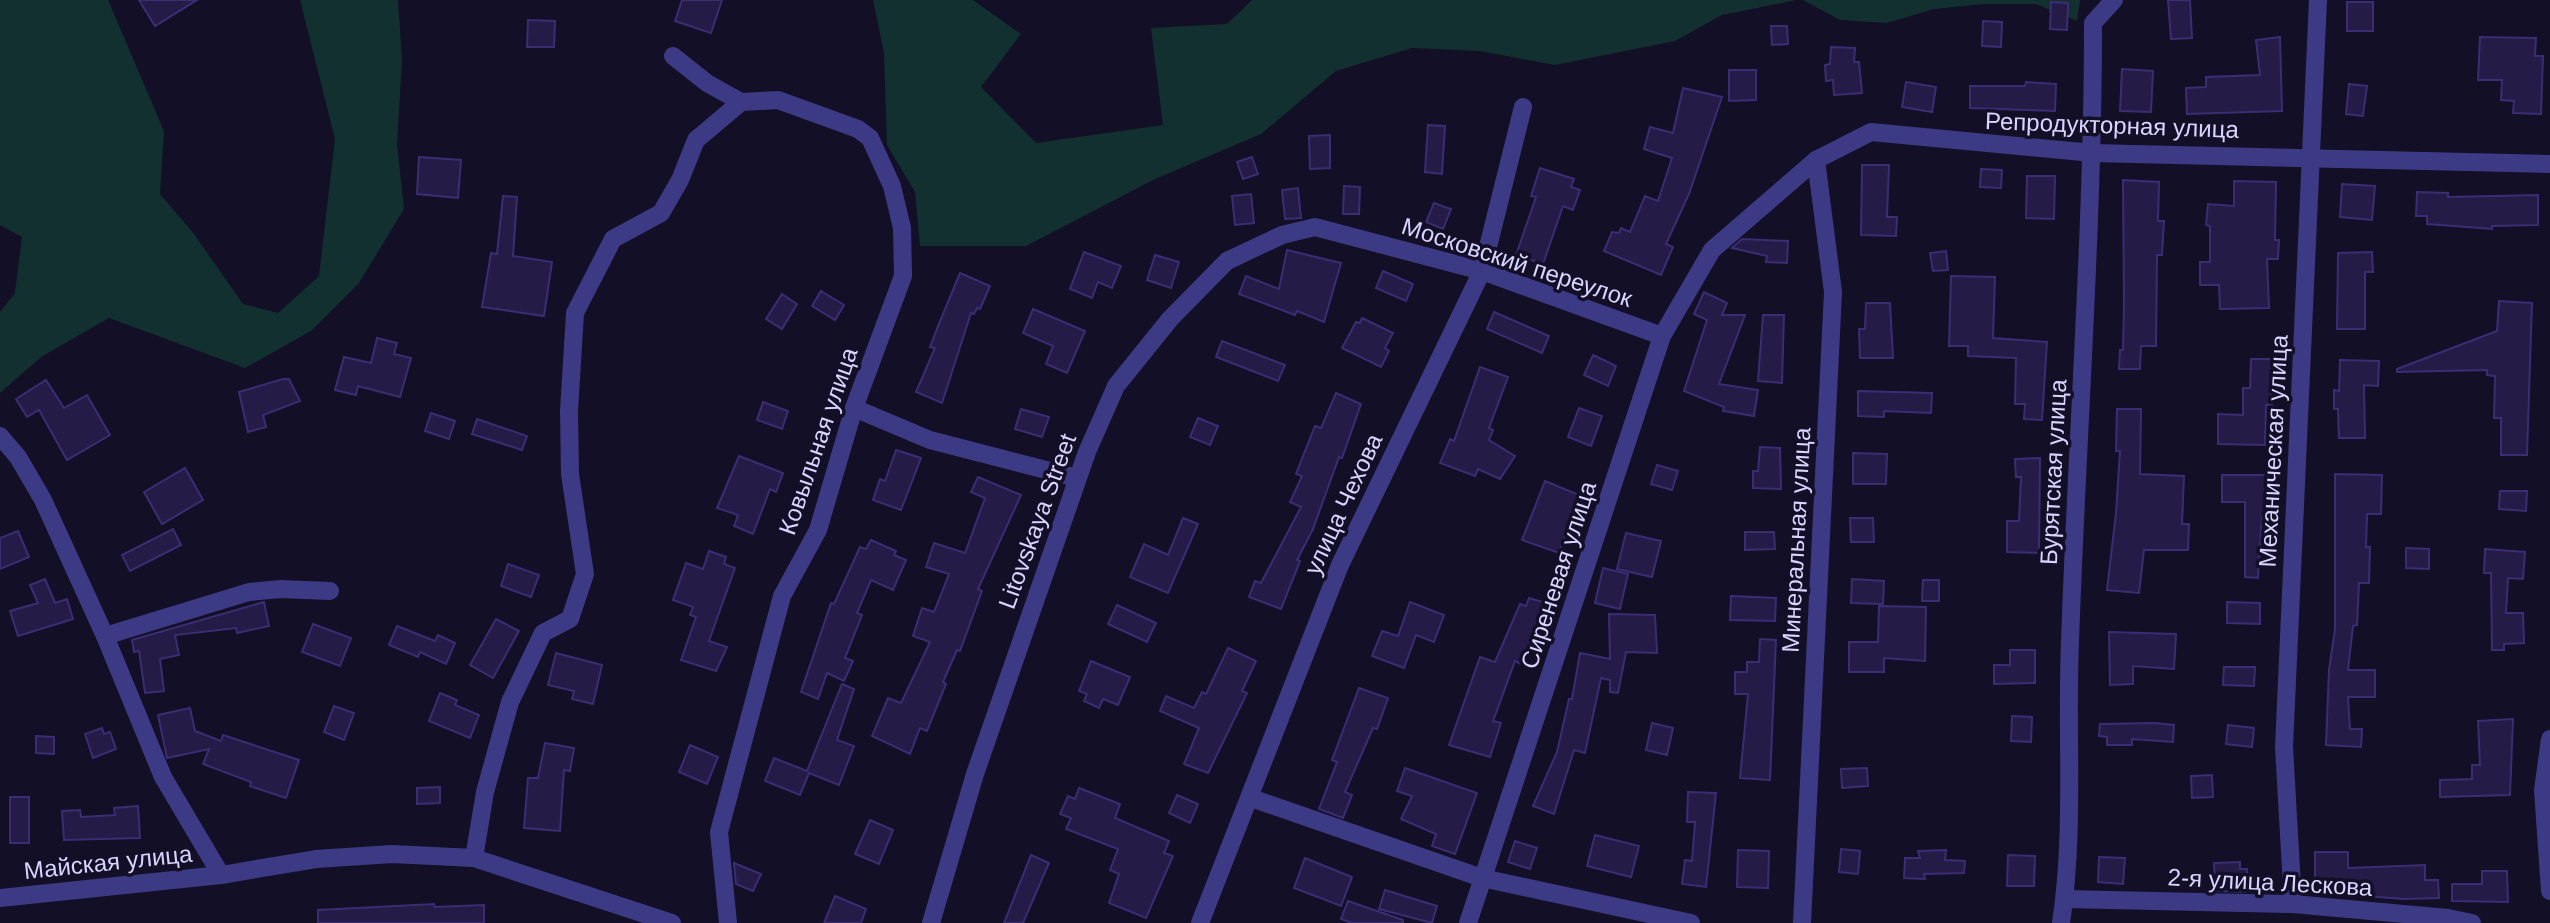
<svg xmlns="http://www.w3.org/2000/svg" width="2550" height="923" font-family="Helvetica,sans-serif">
<rect width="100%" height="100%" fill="#130f26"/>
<!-- green -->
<g fill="#12302f">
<path d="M0 0H108L164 131 160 194 194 234 243 304 278 313 319 276 335 139 300 0H398L402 60 397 144 404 209 359 283 311 331 245 368 109 318 41 357 0 393V312L15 293 22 237 0 225Z"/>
<path d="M873 0H973L1021 34 981 87 1036 143 1163 125 1151 28 1227 24 1252 0H1796L1722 15 1675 41 1555 65 1480 51 1412 48 1336 71 1261 134 1155 179 1026 246H920L915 192 887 145 884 53Z"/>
<path d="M1803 0H2080L2077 21 2036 4H1983L1934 9 1887 23 1840 20Z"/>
</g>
<!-- building -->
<g fill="#241b47" stroke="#3b2d73" stroke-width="2">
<path d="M139 0H197L155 26Z"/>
<path d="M682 0H722L711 33 675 21Z"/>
<path d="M2168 0H2190L2192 38 2171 39Z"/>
<path d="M2051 2 2068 3 2067 30 2050 29Z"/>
<rect x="2347" y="2" width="26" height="29"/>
<path d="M528 20 555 21 554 47H527Z"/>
<path d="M1983 21 2002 22 2001 47 1982 46Z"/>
<path d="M1771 26H1787L1788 44 1772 45Z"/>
<path d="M2280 37 2282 111 2187 114 2186 88 2206 87V77L2260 75 2256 40Z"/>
<path d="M2480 37 2536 38 2535 56H2543L2541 114 2513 113 2514 101 2501 100 2502 80H2478Z"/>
<path d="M1831 47 1855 48 1854 62H1859L1862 93 1834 95 1833 80 1826 81 1825 65 1830 64Z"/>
<path d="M2122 69 2153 71 2151 112 2120 111Z"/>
<path d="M1729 70H1756V100L1729 101Z"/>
<path d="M1906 82 1936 87 1932 112 1902 107Z"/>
<path d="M2026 82 2056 84 2055 111 1970 108V86H2025Z"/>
<path d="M2349 84 2367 86 2363 116 2346 114Z"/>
<path d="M1683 88 1722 97 1689 194 1666 244 1673 247 1661 275 1604 251 1612 232 1619 233 1621 228 1630 232 1645 196 1658 201 1672 158 1644 149 1650 127 1673 133Z"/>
<path d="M1428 125 1445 126 1442 174 1425 172Z"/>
<path d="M1330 135V168L1310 169 1309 136Z"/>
<path d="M419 157 461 160 458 198 417 194Z"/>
<path d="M1252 157 1258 174 1243 179 1237 162Z"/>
<path d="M1862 165H1889L1887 217H1897L1896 236 1861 235Z"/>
<path d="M1540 168 1574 179 1571 187 1580 190 1573 210 1563 206 1543 264 1516 255 1536 197 1531 196Z"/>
<path d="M1981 169 2002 170 2001 188 1980 187Z"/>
<path d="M2027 176H2055L2054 219 2026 218Z"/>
<path d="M2123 180 2159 182 2158 221H2164L2162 255H2157L2156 346H2141L2140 369H2119L2120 350H2123L2124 305Z"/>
<path d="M2234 181 2276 182 2275 240H2279L2278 259H2267L2269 308 2220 309 2219 285H2200V262H2210V226L2206 225 2208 204 2234 206Z"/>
<path d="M2342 184 2375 186 2372 220 2340 217Z"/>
<path d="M1344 186 1360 187 1359 214H1343Z"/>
<path d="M1298 188 1301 218 1285 219 1282 190Z"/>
<path d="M2417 192 2448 193V197L2538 195V225L2492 226V229L2427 224V216H2416Z"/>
<path d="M1251 194 1254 223 1235 225 1232 196Z"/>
<path d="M503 196 517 197 513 256 552 262 544 316 482 307 491 253 497 254Z"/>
<path d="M1434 203 1451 209 1443 229 1426 222Z"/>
<path d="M1742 239 1788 241 1787 263 1766 262 1767 256 1732 248Z"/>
<path d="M1287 250 1341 263 1324 322 1297 311 1295 315 1239 294 1246 276 1279 289Z"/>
<path d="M1946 251 1948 270 1933 271 1930 253Z"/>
<path d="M1084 252 1121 266 1112 288 1098 282 1092 298 1070 289Z"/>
<path d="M2372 252 2373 272H2365V329H2337L2338 253Z"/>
<path d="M1155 255 1179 262 1171 288 1147 280Z"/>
<path d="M1383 271 1413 284 1406 301 1376 288Z"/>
<path d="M960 273 990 286 980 309 977 308 974 314 971 313 942 403 916 392 935 348 930 347 938 326Z"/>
<path d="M1951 276 1995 277 1993 338 2047 342 2042 420 2024 419 2025 404H2015L2016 358 1968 356V346H1949Z"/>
<path d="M821 291 844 305 835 320 812 306Z"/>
<path d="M1704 292 1727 303 1722 315H1745L1719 384 1758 390 1754 416 1723 411 1724 407 1684 391 1707 320 1694 314Z"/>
<path d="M782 294 797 304 782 329 766 319Z"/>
<path d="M2499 301 2532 303 2527 455H2501V418H2494L2495 376 2487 375V370L2397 372V369L2497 331Z"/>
<path d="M1866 303H1890L1893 358H1860L1859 329H1865Z"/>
<path d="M1033 309 1085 331 1067 373 1046 364 1053 346 1023 333Z"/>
<path d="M1494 312 1549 336 1542 353 1487 329Z"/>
<path d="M1763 315H1784L1782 383 1758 381Z"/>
<path d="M1362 318 1393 333 1385 348 1389 351 1381 367 1342 348 1356 322 1360 323Z"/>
<path d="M377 338 397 343 394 354 411 358 400 397 358 386 356 395 335 390 344 357 371 363Z"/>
<path d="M1222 341 1285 365 1278 381 1216 357Z"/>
<path d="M1593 355 1616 366 1608 386 1584 375Z"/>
<path d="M2251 359H2271L2272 405H2266L2265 445 2218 444V414L2243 415V388H2250Z"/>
<path d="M2340 360 2379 361 2378 386 2364 385 2365 438H2339L2338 409H2334V390L2339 391Z"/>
<path d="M1480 367 1508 377 1489 428 1493 430 1489 440 1515 456 1500 479 1478 469 1475 476 1440 463 1450 439 1454 441Z"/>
<path d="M283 379H289L300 401 263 415 266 427 248 432 239 392Z"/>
<path d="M46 380 64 408 87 395 110 435 67 460 39 410 27 417 16 399Z"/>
<path d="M1858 391 1932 393 1931 413 1884 411V417L1858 416Z"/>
<path d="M1336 393 1361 404 1342 458 1339 457 1313 529 1297 560 1300 561 1281 609 1249 597 1255 581 1261 583 1301 507 1290 502 1302 476 1296 474 1315 426 1321 428Z"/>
<path d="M763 402 788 411 782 429 757 420Z"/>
<path d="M1579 408 1602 416 1591 446 1568 437Z"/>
<path d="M1021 409 1049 417 1042 437 1015 429Z"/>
<path d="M2117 409H2141L2140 474 2184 476 2182 524H2189L2188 550H2144L2139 593 2107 590 2116 513 2120 451H2116Z"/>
<path d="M431 413 455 421 449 439 425 431Z"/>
<path d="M1198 418 1218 426 1210 445 1190 437Z"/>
<path d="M477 419 527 436 522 450 472 434Z"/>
<path d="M1760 447 1780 448 1781 489 1753 488V471H1758Z"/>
<path d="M896 450 921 458 901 510 873 500 880 479 885 481Z"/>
<path d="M1853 453 1887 454 1886 484H1853Z"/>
<path d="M739 456 783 473 776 492 770 489 753 534 734 526 738 515 717 508Z"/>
<path d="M2040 458 2039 553 2007 552V521H2019L2021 477H2016L2015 459Z"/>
<path d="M1657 465 1678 471 1672 490 1651 484Z"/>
<path d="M185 468 203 500 162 524 144 492Z"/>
<path d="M2335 474 2382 475 2381 514H2367L2366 547H2370L2369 583H2359L2357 625 2353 626 2348 670H2375V697H2348L2350 729H2362L2361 747 2326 745 2329 670 2335 629Z"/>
<path d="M2222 475H2269L2270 516H2262L2258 578 2245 577V502H2222Z"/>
<path d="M978 477 1021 495 978 589 982 591 960 651 957 650 943 682 946 684 935 711 927 731 920 728 910 754 872 736 888 698 901 703 930 642 913 636 922 608 934 612 949 574 926 567 934 543 965 553 985 498 971 492Z"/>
<path d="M1545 481 1579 495 1559 553 1522 540Z"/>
<path d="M2500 491H2527L2526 511 2499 509Z"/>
<path d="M1183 518 1198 524 1168 593 1130 577 1144 544 1168 555Z"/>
<path d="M1850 518H1873L1874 542H1851Z"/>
<path d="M173 529 181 545 130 571 122 555Z"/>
<path d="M18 531 29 557 0 569V538Z"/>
<path d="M1745 532H1774L1775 549 1745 550Z"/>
<path d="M1626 533 1661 541 1652 577 1617 569Z"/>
<path d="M871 540 896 551 894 555 906 560 893 590 871 580 857 613 862 615 845 658 853 661 844 681 827 673 818 699 801 692 831 603 834 604 860 547 866 549Z"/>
<path d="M2406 548 2429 549V569L2406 568Z"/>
<path d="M2485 549 2525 552 2523 579 2508 578 2506 613H2523L2524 643 2504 644V650H2492L2491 573H2484Z"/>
<path d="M709 551 726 557 724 564 735 568 709 641 727 647 716 671 681 660 696 617 690 615 693 607 673 600 686 563 703 569Z"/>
<path d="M508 564 539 575 531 597 501 586Z"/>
<path d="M1603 568 1628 574 1620 609 1595 603Z"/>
<path d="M45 579 55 603 67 599 73 619 18 636 10 611 38 603 30 585Z"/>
<path d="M1852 579 1884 581 1883 604 1851 603Z"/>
<path d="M1923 580H1939V601H1922Z"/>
<path d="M1731 596 1776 598 1775 621 1730 620Z"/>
<path d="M1529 598 1546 603 1521 664 1515 661 1499 705 1493 721 1501 723 1490 757 1449 745 1480 657 1495 662 1520 604 1526 606Z"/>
<path d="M264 602 269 626 237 633 236 628 175 635 179 655 160 659 164 691 145 693 139 651 134 652 132 640Z"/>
<path d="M1410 602 1444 615 1434 642 1416 635 1404 668 1372 656 1382 631 1398 636Z"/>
<path d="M2227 602 2260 603V624L2227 623Z"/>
<path d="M1117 605 1156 623 1147 642 1108 624Z"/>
<path d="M1879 606 1926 607 1925 661 1884 658V672H1849V642H1878Z"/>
<path d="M1609 614 1655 615 1657 653 1626 652 1618 693 1610 692V680L1601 678 1585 753 1574 750 1554 814 1533 806 1557 752 1569 699H1572L1580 653 1610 659Z"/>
<path d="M496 619 519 631 493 678 470 665Z"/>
<path d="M313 624 351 638 340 666 302 652Z"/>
<path d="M397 626 435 641 438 635 455 643 446 664 420 652 418 657 389 645Z"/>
<path d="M2109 632 2176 634 2174 669 2133 666V684L2110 685Z"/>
<path d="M1760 639 1776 640 1770 780 1740 778 1748 694H1735V672H1747V662H1759Z"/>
<path d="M1228 648 1256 661 1242 691 1247 693 1208 773 1184 764 1199 728 1160 711 1166 696 1194 708 1202 692 1206 694Z"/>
<path d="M2010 650H2035V683L1994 684V665H2010Z"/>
<path d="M556 653 602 665 593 704 572 699 574 691 548 685Z"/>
<path d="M1091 661 1130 677 1118 705 1103 699 1099 708 1084 701 1087 694 1079 691Z"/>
<path d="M2224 667H2255L2254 686 2223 685Z"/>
<path d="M842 684 854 689 837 740 854 746 839 785 809 773 800 795 765 781 774 758 807 771Z"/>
<path d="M1359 688 1388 698 1377 729 1373 728 1345 792 1352 795 1343 818 1319 809 1337 762 1332 760Z"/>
<path d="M440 693 457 700 455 705 479 715 470 738 429 721Z"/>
<path d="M334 706 354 713 344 740 324 732Z"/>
<path d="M190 708 195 731 221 741 223 735 299 760 286 798 250 786 251 782 203 764 209 749 167 758 158 715Z"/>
<path d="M2012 716 2032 717 2031 742 2011 741Z"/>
<path d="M2513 719 2510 795 2440 797V780L2472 779V765H2480L2478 721Z"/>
<path d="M1652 723 1673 728 1667 755 1646 750Z"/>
<path d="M2155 723 2174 725 2173 742 2132 739V745H2107V737L2099 736 2100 724Z"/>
<path d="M2228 725 2254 728 2252 747 2226 744Z"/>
<path d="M102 728 104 734 110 732 116 749 93 758 85 734Z"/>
<path d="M36 736 54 737V754L36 753Z"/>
<path d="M545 743 574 748 570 771 564 770 560 831 524 828 528 778H538Z"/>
<path d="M690 745 718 757 707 784 679 772Z"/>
<path d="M1405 768 1477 793 1455 854 1432 846 1436 834 1401 819 1412 796 1397 791Z"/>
<path d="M1867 768 1868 786 1842 788 1841 769Z"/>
<path d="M2212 775 2213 797 2192 798 2191 776Z"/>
<path d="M440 787V803L417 804V788Z"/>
<path d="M1079 788 1120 804 1115 818 1169 841 1164 853 1173 856 1146 918 1109 903 1119 874 1110 870 1118 849 1066 829 1071 818 1060 814 1068 796 1075 799Z"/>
<path d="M1688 792 1716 793 1706 887 1682 884 1685 860 1692 861 1695 822H1687Z"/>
<path d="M1177 795 1198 804 1190 823 1169 813Z"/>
<rect x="10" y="797" width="19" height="46"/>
<path d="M138 806 140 838 64 840 62 811 80 810 81 817 115 815 114 808Z"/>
<path d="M870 820 893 830 879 864 855 854Z"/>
<path d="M1595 835 1639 846 1631 877 1587 866Z"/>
<path d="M1515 841 1537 848 1530 869 1508 862Z"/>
<path d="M1841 849 1860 851 1858 874 1839 872Z"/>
<path d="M1738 850 1769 851 1768 888 1737 887Z"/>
<path d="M1946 850 1945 860 1965 861 1964 873 1924 874 1925 879 1904 878 1905 858H1920L1918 851Z"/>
<path d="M2315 852H2348V868L2425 865V880H2438L2439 898 2404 899 2315 892Z"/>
<path d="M1031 855 1049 863 1023 923H1004Z"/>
<path d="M2008 855 2035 856 2034 886H2007Z"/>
<path d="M2099 857 2125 858 2123 884 2098 882Z"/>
<path d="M1305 858 1352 877 1341 906 1294 888Z"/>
<path d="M2240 862V869H2247L2248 892 2215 891 2214 863Z"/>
<path d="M734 863 761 874 753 891 736 884Z"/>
<path d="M2482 871H2507L2508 902 2452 901V884H2482Z"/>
<path d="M1385 890 1437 906 1432 923 1379 909Z"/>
<path d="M835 896 866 909 861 923H824Z"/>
<path d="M1348 901 1403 920V923H1352L1341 919Z"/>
<path d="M434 904 435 907 484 905V923H318V910Z"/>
</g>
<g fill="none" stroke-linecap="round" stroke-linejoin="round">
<!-- minor -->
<g stroke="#3d3a85" stroke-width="18">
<path d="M673 56 707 83 741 102"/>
<path d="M854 408 930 440 1077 478"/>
<path d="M0 436 18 457 43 500 105 636 163 777 221 875"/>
<path d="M105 636 249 592 281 589 330 591"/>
<path d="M2550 739 2543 790 2550 891"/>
<path d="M1251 798 1482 878 1691 923"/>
<path d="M474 858 485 792 510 702 543 633 570 619 585 574 570 474 569 411 575 313 613 239 661 213 680 180 696 140 741 102 778 100 858 129 870 138 892 186 902 228 903 276 854 408 818 530 782 596 719 832 728 923"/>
<path d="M2065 899 2293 904 2448 918 2472 923"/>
<path d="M2293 904 2284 747 2318 0"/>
<path d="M931 923 975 774 1087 452 1116 386 1170 319 1227 261 1282 235 1315 227 1482 271 1662 336"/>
<path d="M1200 923 1340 565 1482 271 1523 107"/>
<path d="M1468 923 1662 336 1712 250 1816 160 1871 132 2093 153 2550 164"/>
<path d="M1802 923 1833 292 1816 160"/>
<path d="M2061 923C2075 831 2066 735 2070 642 2077 436 2093 230 2093 23L2114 0"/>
</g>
<!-- tertiary -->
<path stroke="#3d3a85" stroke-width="18" d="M0 898 221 875 316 859 392 854 474 858 672 923"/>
</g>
<g text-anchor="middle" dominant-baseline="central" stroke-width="7" stroke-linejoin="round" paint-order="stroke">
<!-- street labels -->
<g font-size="24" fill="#d9d4ff" stroke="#130f26">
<text transform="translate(2112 125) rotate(2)">Репродукторная улица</text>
<text transform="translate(1517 262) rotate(18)">Московский переулок</text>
<text transform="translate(818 441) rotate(-71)">Ковыльная улица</text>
<text transform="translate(2273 451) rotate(-87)">Механическая улица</text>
<text transform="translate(2053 472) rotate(-87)">Бурятская улица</text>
<text transform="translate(1343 504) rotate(-65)">улица Чехова</text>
<text transform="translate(1037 521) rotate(-70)">Litovskaya Street</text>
<text transform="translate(1796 540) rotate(-87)">Минеральная улица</text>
<text transform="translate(1558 575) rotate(-72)">Сиреневая улица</text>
<text transform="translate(108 862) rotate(-6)">Майская улица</text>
<text transform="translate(2270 882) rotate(3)">2-я улица Лескова</text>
</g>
</g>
</svg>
